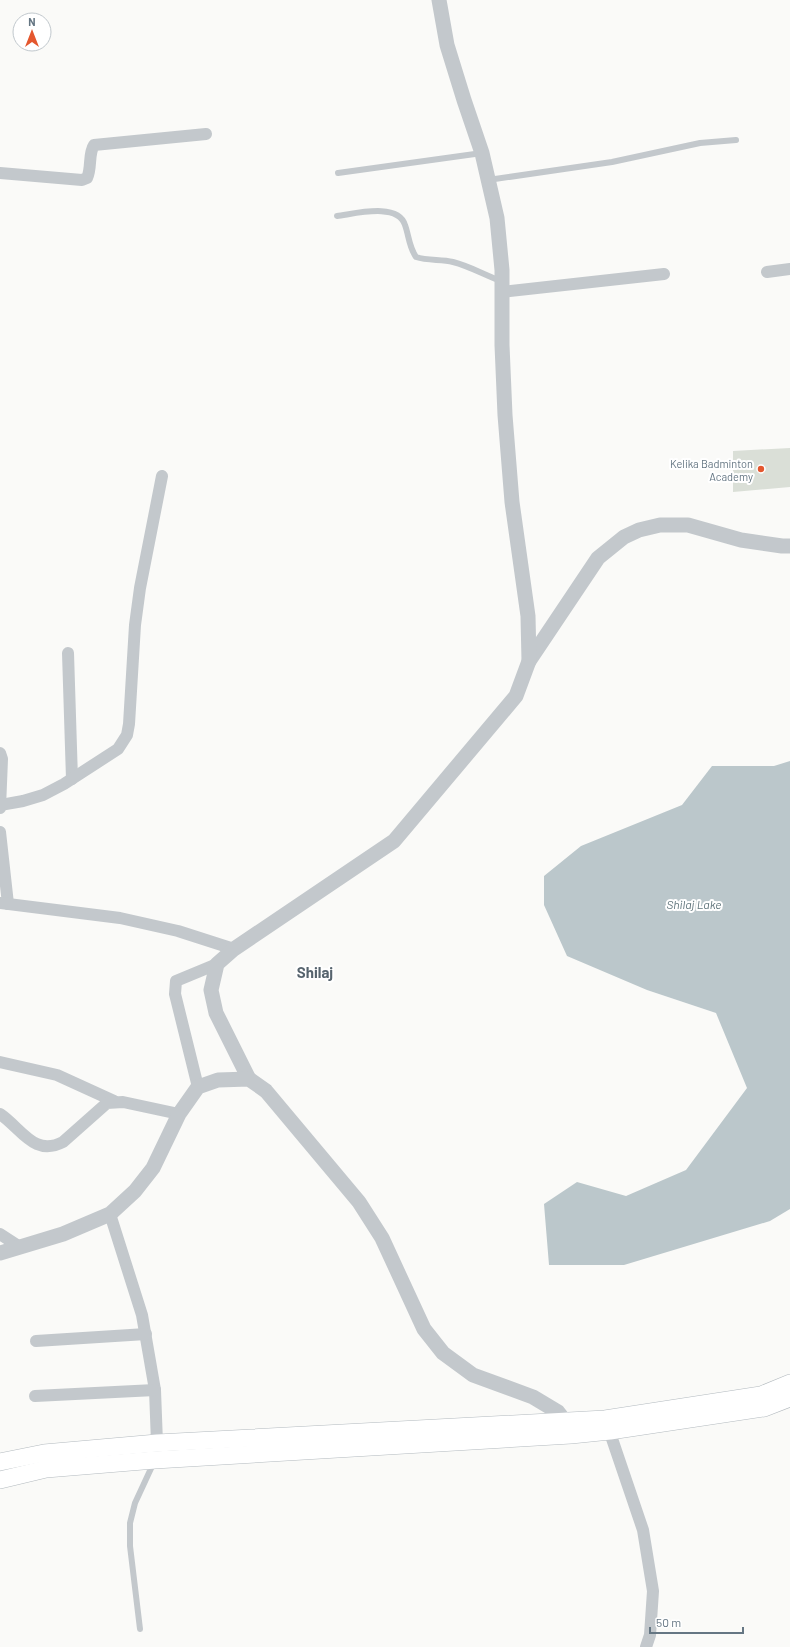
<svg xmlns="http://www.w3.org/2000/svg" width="790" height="1647" font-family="Barlow,sans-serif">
<rect width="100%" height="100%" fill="#fafaf8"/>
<!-- pitch -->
<path fill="#dadfd7" d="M790 448V487L733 492V451Z"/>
<!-- water -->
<path fill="#bbc7cb" d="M790 761V1209L770 1221 624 1265H549L544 1204 577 1182 626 1196 686 1170 747 1088 716 1013 647 990 567 956 544 905V876L581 846 682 805 712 766H774Z"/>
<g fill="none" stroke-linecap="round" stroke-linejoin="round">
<defs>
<g id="secondary">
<path d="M0 1462 44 1453 157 1443 605 1419 761 1395 790 1383"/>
<path d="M0 1480 46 1469 155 1460 571 1435 610 1431 764 1408 790 1398"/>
</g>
</defs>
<!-- secondary casing -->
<use href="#secondary" stroke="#b3babf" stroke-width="18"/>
<!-- service -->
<g stroke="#c3c8cc" stroke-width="6">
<path d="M338 173 482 153"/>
<path d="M488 180 612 162 700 143 736 140"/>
<path d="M337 216C354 214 398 202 405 225 409 236 409 247 416 257 428 261 441 259 453 262 469 266 485 275 501 281"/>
<path d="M140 1629 130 1546V1523L135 1503 154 1462"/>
</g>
<!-- minor -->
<g stroke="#c3c8cc" stroke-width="12">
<path d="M0 173 82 180 87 178C92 168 88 154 94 145L206 134"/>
<path d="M767 272 790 269"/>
<path d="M502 292 664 274"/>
<path d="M68 653 72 779"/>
<path d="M0 753 2 759 0 808"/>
<path d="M0 805 23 801 43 795 64 784 118 749 127 735 129 724 135 625 140 588 162 476"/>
<path d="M0 832 8 904"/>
<path d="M0 903 120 918 178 931 234 949"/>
<path d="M0 1062 57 1075 114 1101"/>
<path d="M198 1087 175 994 176 981 217 964"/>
<path d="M0 1114C22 1129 34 1157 63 1142L107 1103 123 1102 179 1114"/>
<path d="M110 1214 142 1315 155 1390 157 1443 156 1451"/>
<path d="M0 1234 20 1247"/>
<path d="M36 1341 146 1334"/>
<path d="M35 1396 155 1390"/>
<path d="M607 1424 643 1530 653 1591 650 1635 646 1647"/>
</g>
<!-- tertiary -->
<g stroke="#c3c8cc" stroke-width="15">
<path d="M529 661 598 558 624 537 639 530 660 525H688L741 540 782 546H790"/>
<path d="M249 1079 216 1013 211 990 217 964 234 949 394 841 516 696 529 661 528 616 512 502 505 415 502 345V270L497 218 482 153 464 100 447 45 439 0"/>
<path d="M0 1253 63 1234 110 1214 135 1191 153 1168 179 1114 198 1087 218 1080 249 1079 266 1091 359 1202 382 1238 424 1329 443 1353 473 1375 533 1397 558 1412 565 1421 569 1429"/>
</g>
<!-- secondary -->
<use href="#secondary" stroke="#fff" stroke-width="17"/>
</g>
<!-- markers -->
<circle fill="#e4572e" stroke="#fff" stroke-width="1.5" cx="761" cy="469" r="4"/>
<g text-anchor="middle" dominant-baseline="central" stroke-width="4" stroke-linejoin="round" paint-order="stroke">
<!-- poi labels -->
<g font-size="11" fill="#657683" stroke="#fff" text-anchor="end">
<text x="753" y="463">Kelika Badminton<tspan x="753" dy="13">Academy</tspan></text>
</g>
<!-- water labels -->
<g font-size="12" font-style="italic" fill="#60757c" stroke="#fff">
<text x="694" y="904">Shilaj Lake</text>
</g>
<!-- district labels -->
<g font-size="15" font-weight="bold" fill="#57646e" stroke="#fff">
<text x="315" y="972">Shilaj</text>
</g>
</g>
<!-- north arrow -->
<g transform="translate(32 32)"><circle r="19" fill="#ffffff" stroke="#c1c8cd"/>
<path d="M0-3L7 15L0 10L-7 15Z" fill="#e4572e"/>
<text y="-6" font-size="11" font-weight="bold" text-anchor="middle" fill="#657683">N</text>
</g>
<!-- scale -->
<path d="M650 1627v6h93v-6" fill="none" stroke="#657683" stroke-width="2"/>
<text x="656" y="1627" font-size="12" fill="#657683" stroke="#ffffff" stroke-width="3" paint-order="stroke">50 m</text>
</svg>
